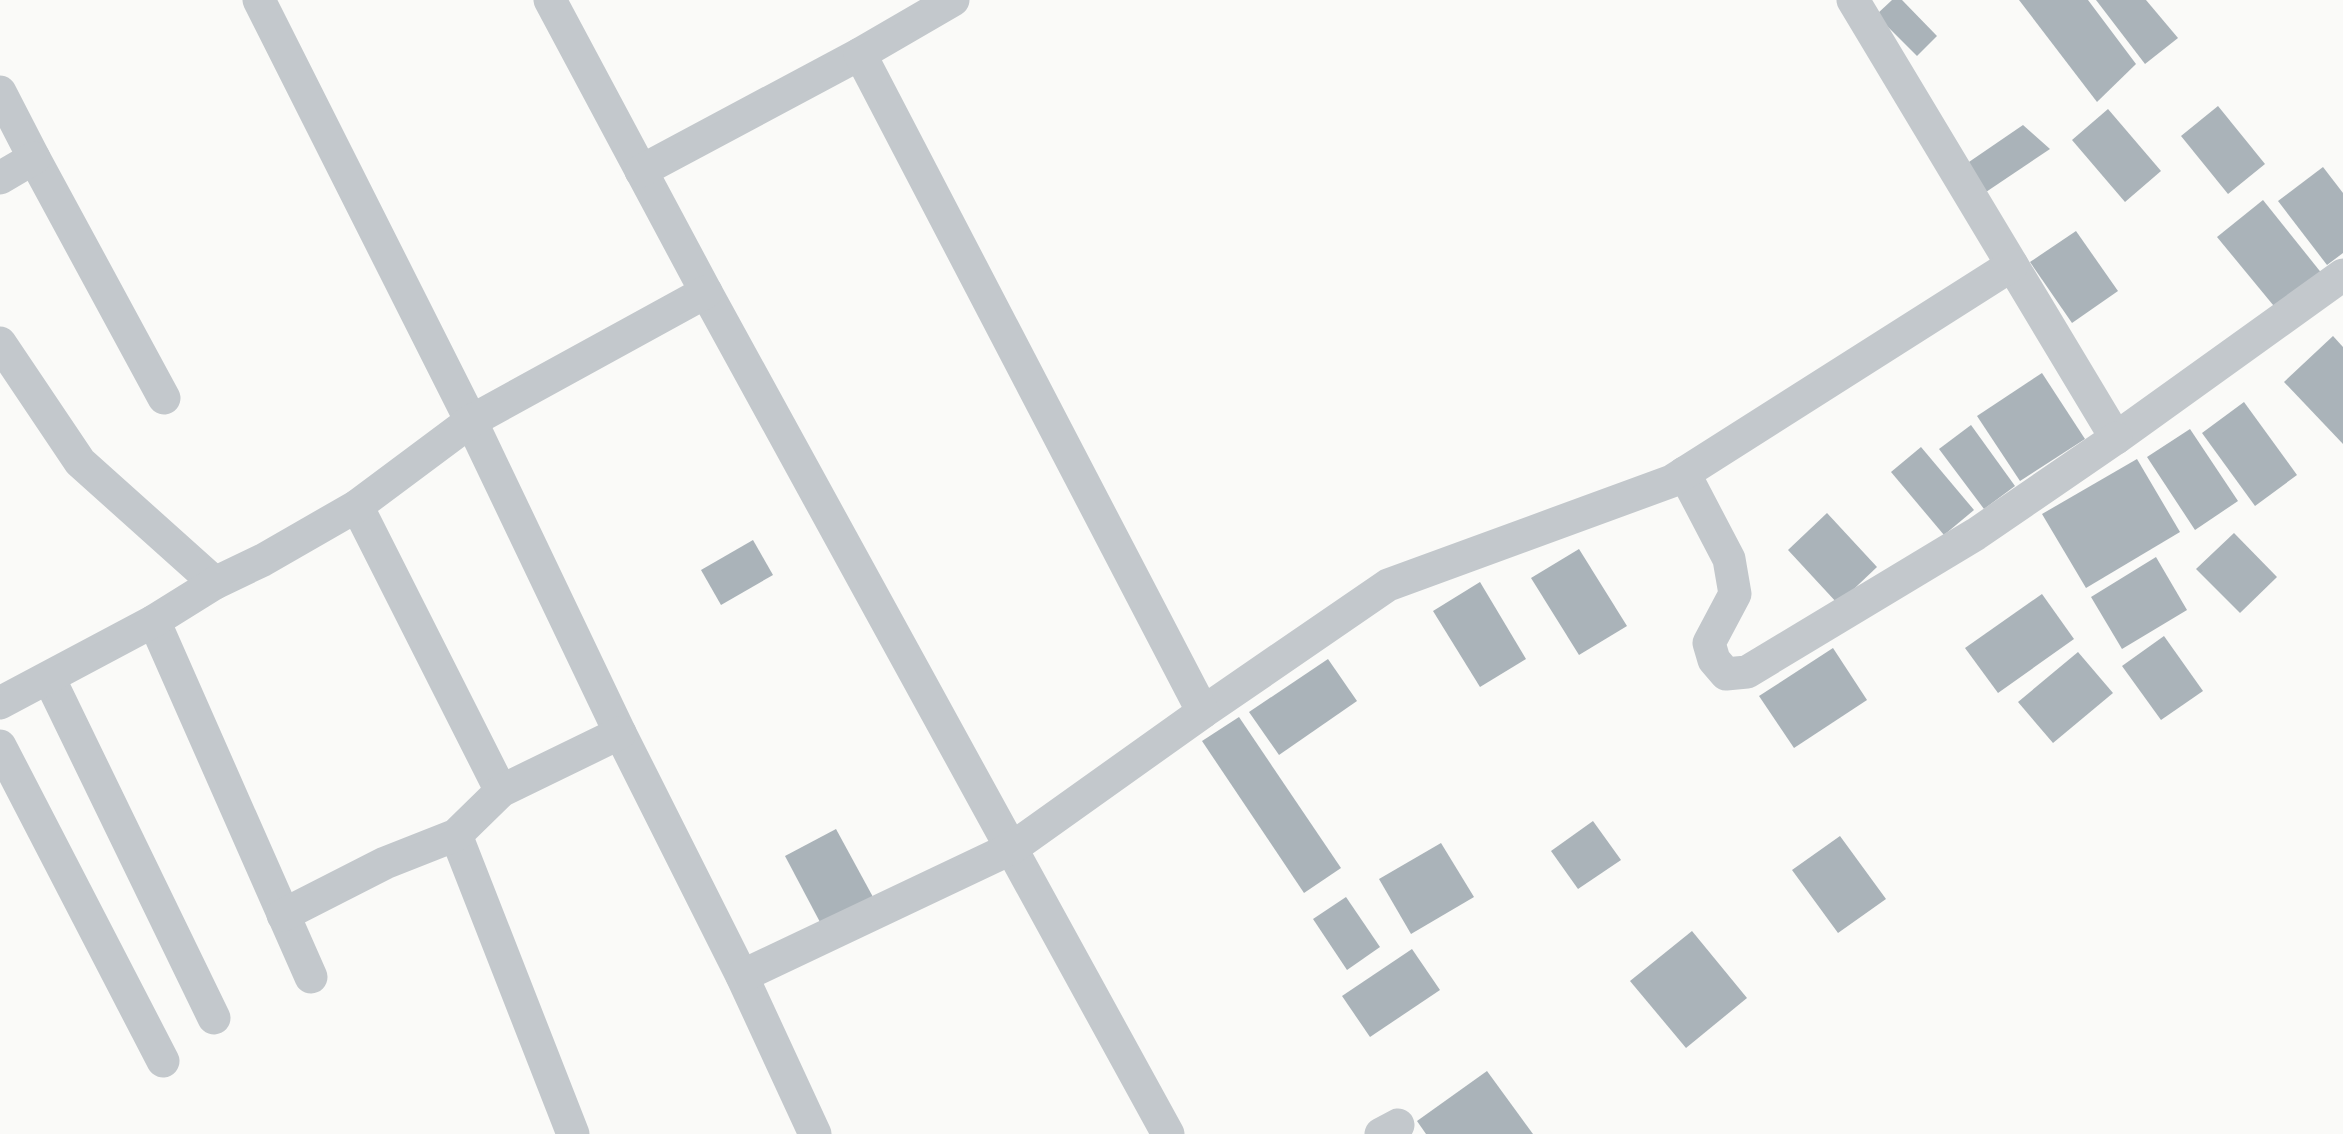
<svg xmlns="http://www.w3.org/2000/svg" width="2343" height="1134" font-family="'DM Sans',sans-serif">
<rect width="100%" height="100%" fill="#fafaf8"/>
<!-- building -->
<g fill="#aab3b9">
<path d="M1892 0H1902L1937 36 1917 56 1876 15Z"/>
<path d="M2019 0H2088L2136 64 2097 102Z"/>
<path d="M2096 0H2146L2178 38 2145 64Z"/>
<path d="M2218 106 2265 164 2228 194 2181 136Z"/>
<path d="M2108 109 2161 171 2125 202 2072 140Z"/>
<path d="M2023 125 2050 149 1986 192 1966 164Z"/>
<path d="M2323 167 2343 193V253L2327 265 2278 201Z"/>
<path d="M2263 200 2323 275 2278 311 2217 237Z"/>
<path d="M2076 231 2118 291 2072 323 2030 262Z"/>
<path d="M2333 336 2343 347V444L2284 382Z"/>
<path d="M2042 373 2085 439 2020 481 1977 416Z"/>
<path d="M2244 402 2297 475 2255 506 2202 433Z"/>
<path d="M1971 425 2015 486 1984 509 1939 449Z"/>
<path d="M2190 429 2238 501 2195 530 2147 457Z"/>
<path d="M1921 447 1974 510 1944 535 1891 472Z"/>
<path d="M2137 459 2180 532 2086 588 2042 514Z"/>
<path d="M1827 513 1877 567 1838 604 1788 550Z"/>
<path d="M2234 533 2277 577 2240 613 2196 569Z"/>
<path d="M753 540 773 575 721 605 701 570Z"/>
<path d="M1579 549 1627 626 1579 655 1531 578Z"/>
<path d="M2156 557 2187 610 2122 649 2091 597Z"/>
<path d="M1480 582 1526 659 1480 687 1433 611Z"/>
<path d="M2042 594 2074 639 1998 693 1965 648Z"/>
<path d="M2164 636 2203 691 2161 720 2122 666Z"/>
<path d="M1833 648 1867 700 1794 748 1759 696Z"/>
<path d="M2078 652 2113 693 2053 743 2018 702Z"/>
<path d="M1328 659 1357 701 1279 755 1249 712Z"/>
<path d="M1239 717 1341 868 1304 893 1202 741Z"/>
<path d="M1593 821 1621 860 1578 889 1551 851Z"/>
<path d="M836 829 873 897 821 924 785 856Z"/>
<path d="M1840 836 1886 899 1838 933 1792 870Z"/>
<path d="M1441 843 1474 897 1411 934 1379 879Z"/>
<path d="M1346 897 1380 947 1347 970 1313 919Z"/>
<path d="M1692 931 1747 998 1686 1048 1630 981Z"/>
<path d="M1412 949 1440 990 1370 1037 1342 996Z"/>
<path d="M1487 1071 1533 1134H1426L1417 1121Z"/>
</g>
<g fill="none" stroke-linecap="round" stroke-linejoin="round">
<!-- street -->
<g stroke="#c3c8cc" stroke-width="33">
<path d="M259 0 471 421 620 733 742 976 815 1134"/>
<path d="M550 0 706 292 1168 1134"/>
<path d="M1853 0 2116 438 2343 275"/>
<path d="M0 92 34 158 164 398"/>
<path d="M641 171 860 54"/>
<path d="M0 178 34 158"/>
<path d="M0 343 80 462 215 583"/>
<path d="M1684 473 1729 559 1735 594 1709 643 1714 660 1726 674 1747 672 1976 534 2116 438"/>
<path d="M357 506 501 791"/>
<path d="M154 621 311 977"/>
<path d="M49 678 214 1018"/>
<path d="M0 703 154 621 215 583 263 560 357 506 471 421 706 292"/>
<path d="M1203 712 1388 585 1672 481 2012 265"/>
<path d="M0 746 163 1061"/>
<path d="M456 835 573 1134"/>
<path d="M283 915 385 863 456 835 501 791 620 733"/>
<path d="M742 976 1012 848 1203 712 860 54 953 0"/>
<path d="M1381 1134 1398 1125"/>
</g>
</g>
</svg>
